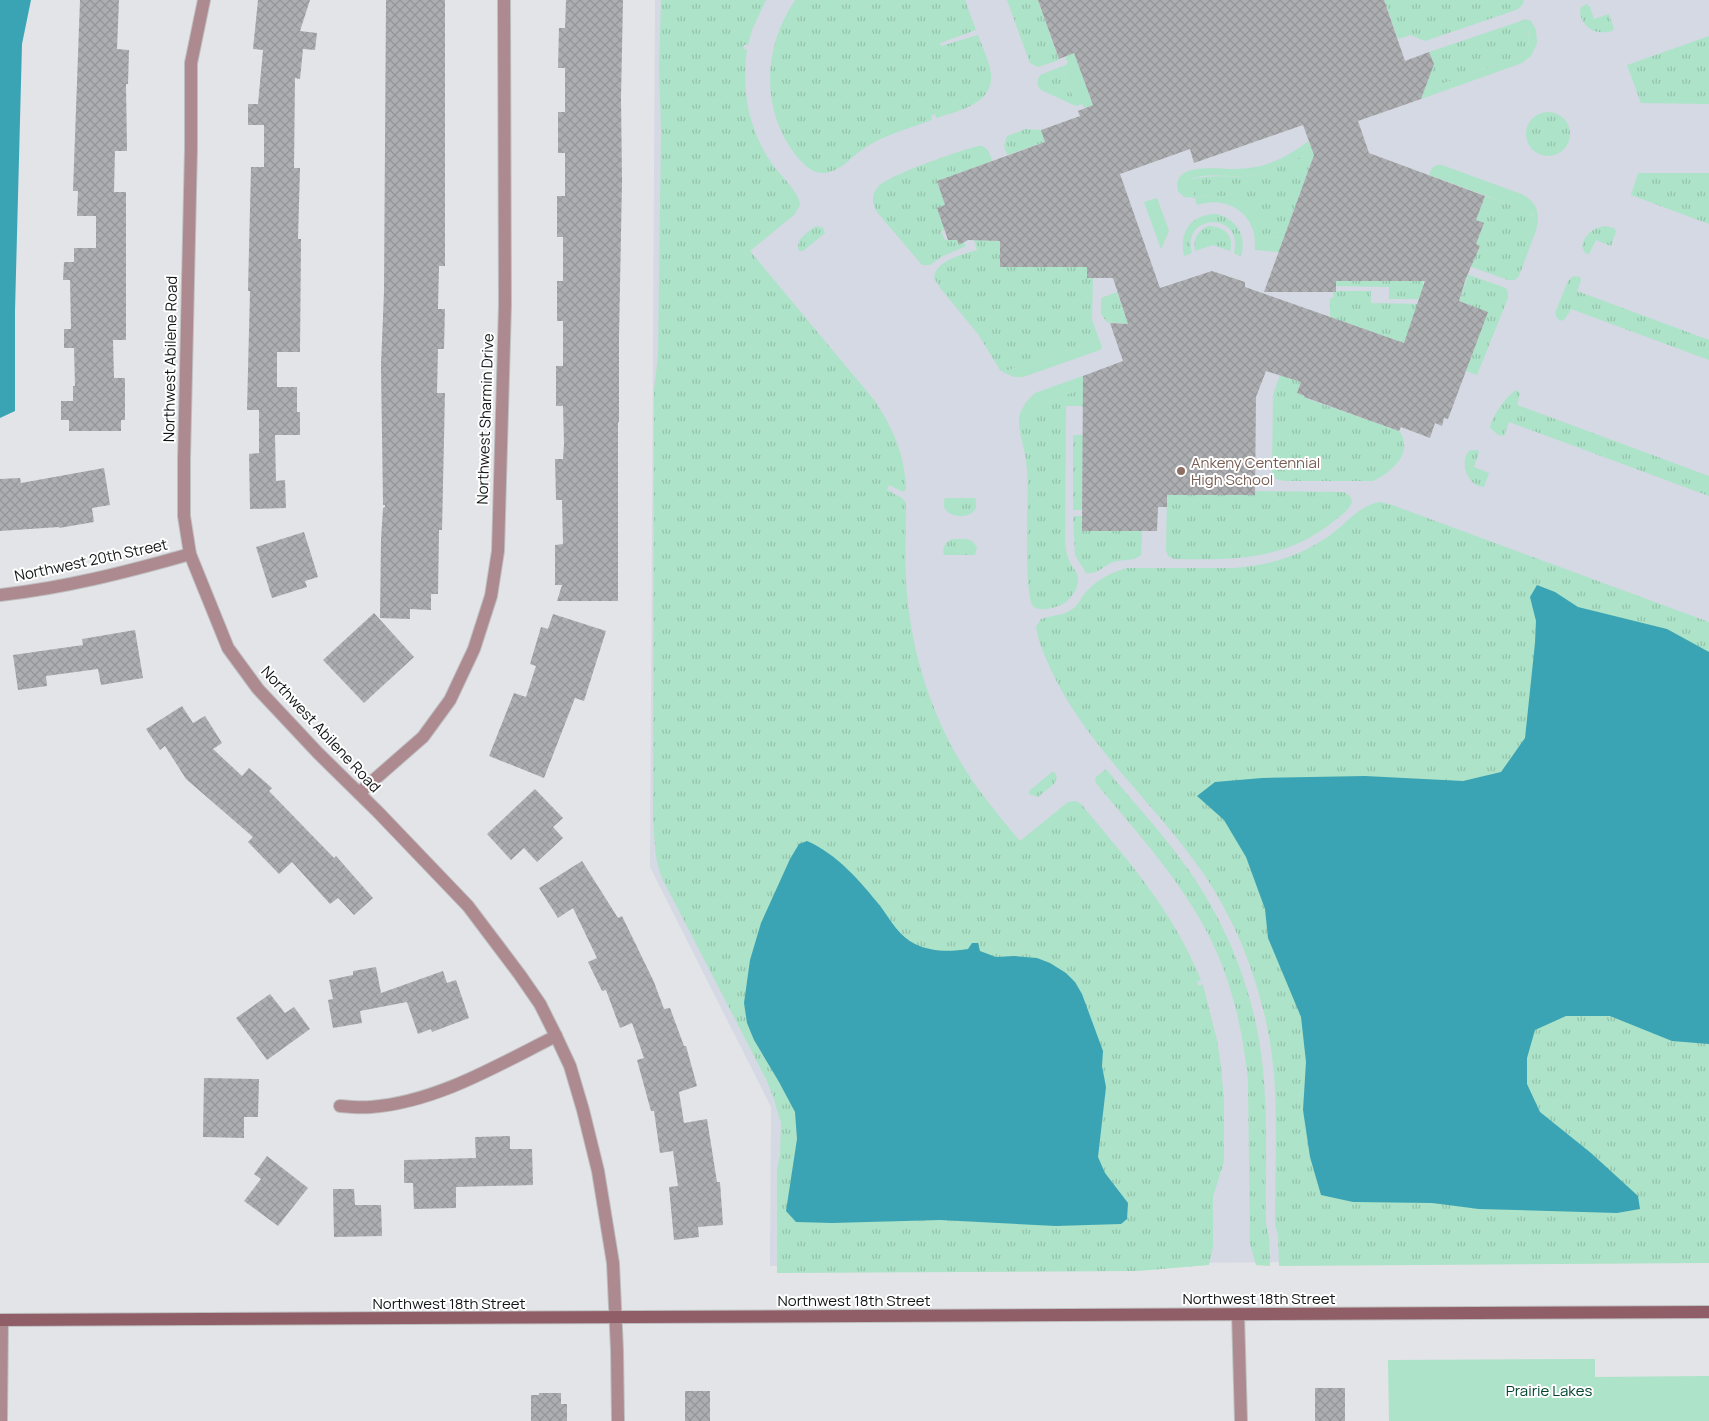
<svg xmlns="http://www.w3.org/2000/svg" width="1709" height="1421" font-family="Manrope,sans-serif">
<defs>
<pattern id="grass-tufts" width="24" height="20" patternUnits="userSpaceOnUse" patternTransform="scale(1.25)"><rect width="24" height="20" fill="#ade3c8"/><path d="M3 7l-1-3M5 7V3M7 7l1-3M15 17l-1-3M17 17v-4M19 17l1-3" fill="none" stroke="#94c2ab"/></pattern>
<pattern id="building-cross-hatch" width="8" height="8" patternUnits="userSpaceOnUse" patternTransform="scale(1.25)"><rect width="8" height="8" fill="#adaeb1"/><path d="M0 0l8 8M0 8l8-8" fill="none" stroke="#949597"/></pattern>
</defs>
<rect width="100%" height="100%" fill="#e3e4e7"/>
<!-- built -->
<path fill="#d4d9e3" d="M655 0H1709V1259L770 1266 771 1107 650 867Z"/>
<!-- grass -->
<g fill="url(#grass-tufts)">
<path d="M661 0H766L752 30 748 45H744L743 49 747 50C741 90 749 131 772 164 780 175 800 193 800 205L795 214 750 251 874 400C893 427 905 456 906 489L903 492 889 485 887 490 902 498 906 503C906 533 904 564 907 594 913 665 939 737 982 794 994 810 1007 826 1020 841L1068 802 1076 801 1081 804C1129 862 1172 909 1201 980L1197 982 1199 986 1203 984 1204 989 1217 1040 1221 1067 1224 1101V1161L1213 1197V1247L1209 1265 1138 1271 777 1273V1170L780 1154 781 1123 774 1099 766 1079 663 880C654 860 655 840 653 818L654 390 658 356 661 131 659 68Z"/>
<path d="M795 0H965L976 30 940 43 941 46 978 35C982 46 987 57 990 68 998 103 961 110 936 118L935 114 931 116 932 120C908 129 879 136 859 152 849 160 838 172 824 173 810 173 802 163 794 153 760 107 764 46 795 0Z"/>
<path d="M1007 0H1038L1059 60 1038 67 1030 63Z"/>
<path d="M1384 0H1524C1523 5 1521 7 1516 10L1425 41 1411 35 1398 39Z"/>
<path d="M1587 4 1590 7 1594 19 1609 14 1614 29 1612 31C1608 32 1603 33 1599 32 1588 31 1577 18 1581 7Z"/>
<path d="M1524 20C1530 34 1533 46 1519 57L1424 90 1434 64 1429 52Z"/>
<path d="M1709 36V104L1641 103 1627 65Z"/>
<path d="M1063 66 1064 71 1076 106 1041 90C1036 85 1037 80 1040 75Z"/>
<circle cx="1548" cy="134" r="22"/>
<path d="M1026 129 1041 130 1045 142 1007 155 1004 145 1007 136Z"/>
<path d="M978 146C987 145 990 153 992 161L937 181 945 205V230L941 231 945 240H957L959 244 964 242 966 246 941 257 930 265H922L877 212C872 203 871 195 878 187 888 175 959 151 978 146Z"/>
<path d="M1313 152 1314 155 1284 238 1262 237C1258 216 1250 207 1230 201 1215 196 1210 194 1195 198L1190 180C1210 173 1231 179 1252 175 1274 171 1292 159 1313 152Z"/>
<path d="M1638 173H1709V224L1631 195Z"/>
<path d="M1485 196 1529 211C1537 218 1531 228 1528 236L1531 239 1533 238 1519 276 1515 280H1508L1455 261 1463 255H1477L1480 246 1476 244 1484 223 1476 220Z"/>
<path d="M1217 214C1237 220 1247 235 1241 256L1234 253C1245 211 1180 213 1192 253L1184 256C1179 231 1191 214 1217 214Z"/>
<path d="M816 226 823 228 825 233 803 251H799C795 239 807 233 816 226Z"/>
<path d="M1208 226C1223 226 1235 235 1230 251L1213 245 1195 251C1193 240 1197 231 1208 226Z"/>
<path d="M1605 226 1614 228 1616 231 1611 246 1596 240 1589 254 1585 253 1582 246C1585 234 1593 228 1605 226Z"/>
<path d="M974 240 1000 241V267H1087V278H1093L1092 320 1099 339 1003 372 1000 370 978 334 940 288 934 278C936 260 962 255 977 250Z"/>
<path d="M1455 270 1506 288 1508 292V298L1477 375 1466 371 1487 312 1459 301 1467 278 1454 273Z"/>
<path d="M1573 276 1580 277 1581 280 1577 291 1709 340V360L1571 309 1565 319 1560 321 1557 318 1555 313 1568 281Z"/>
<path d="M1336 281H1423V292L1419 299H1389V287L1336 286Z"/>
<path d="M1336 291H1371V303L1421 304 1404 343 1330 317V298H1333V292H1336Z"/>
<path d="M1117 292 1128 324 1107 322 1101 314V298Z"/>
<path d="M1280 375 1301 382 1297 393 1305 396V398L1399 431C1415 452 1391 473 1373 481H1284L1276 479 1272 472 1273 395Z"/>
<path d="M1083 388V406H1066L1065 541C1066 547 1066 554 1069 560 1071 567 1078 571 1078 580 1078 588 1072 597 1066 602 1060 607 1039 613 1033 606 1026 597 1027 540 1027 526 1027 505 1029 483 1026 462 1025 446 1016 429 1020 413Z"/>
<path d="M1517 390 1520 393 1517 405 1709 476V496L1509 422 1504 436 1498 435 1490 428C1490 419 1508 393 1517 390Z"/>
<path d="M1073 435H1083L1082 510H1073Z"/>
<path d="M1470 450H1477L1479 452 1474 467 1489 473 1484 487C1468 487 1458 461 1470 450Z"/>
<path d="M1255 491 1344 492 1350 496 1352 501C1350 510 1341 515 1334 521 1285 561 1233 560 1174 559L1168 556 1166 551 1167 495H1255Z"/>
<path d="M945 498H975C985 523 935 521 945 498Z"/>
<path d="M1380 502 1392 505 1709 622V1263L1279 1266 1278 1235 1275 1225C1275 1180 1277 1134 1275 1089 1271 1013 1246 936 1203 873 1155 803 1087 747 1051 670 1045 657 1038 641 1036 627L1041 619C1052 615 1064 616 1074 608 1080 603 1081 597 1086 592 1096 580 1112 572 1127 568H1234C1268 566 1300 556 1329 536 1345 525 1359 505 1380 502Z"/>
<path d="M1073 516H1082L1142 531 1141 555C1133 562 1122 559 1113 562 1103 566 1097 575 1086 573L1075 555Z"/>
<path d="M952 539C962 539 972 536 977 548L975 555H944C942 548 945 542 952 539Z"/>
<path d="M1106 769C1134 803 1165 836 1190 872 1230 930 1256 998 1263 1069 1268 1120 1265 1172 1266 1224L1269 1237 1270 1266 1256 1265 1250 1244 1248 1081C1243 1027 1229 969 1201 921 1172 870 1132 827 1095 782L1096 777Z"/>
<path d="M1052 772H1054L1057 776 1055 783 1038 797 1029 794V791Z"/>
</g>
<!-- green -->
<g fill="#ade3c8">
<path d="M1525 19 1531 21 1536 30 1537 43 1531 56 1522 63 1421 99 1424 90 1519 57C1532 47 1532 34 1523 20Z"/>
<path d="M1074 53 1093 105 1084 108 1082 104 1076 106 1063 67 1068 63 1065 56Z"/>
<path d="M1309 141 1313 152C1292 159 1274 171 1252 175 1232 179 1210 171 1191 179L1196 185 1193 191 1195 198C1228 190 1255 201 1263 237L1284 238 1279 252 1255 250C1255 243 1255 236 1253 230 1245 206 1220 197 1197 205L1195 198 1184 197 1178 191C1171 162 1216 169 1233 169 1242 169 1252 168 1261 166 1279 161 1294 152 1309 141Z"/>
<path d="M1437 165H1442L1521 194C1541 203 1541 221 1533 238L1531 239 1528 236C1531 228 1536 220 1531 212L1429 175 1432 168Z"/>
<path d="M1157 198 1169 231 1161 249 1144 202Z"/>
<path d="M1099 339 1102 347 1100 350 1023 377H1014L1003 372Z"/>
<path d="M1083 376V388L1020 413 1026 402 1035 393Z"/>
<path d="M1595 1359V1377L1709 1376V1421H1389L1388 1360Z"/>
</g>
<!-- water -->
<g fill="#3ba4b4">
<path d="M0 0H31L22 44 15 311V411L0 418Z"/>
<path d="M1537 585 1555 592 1578 607 1667 629 1709 652V1044L1672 1041 1610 1016H1566L1535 1030 1527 1058V1084L1540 1112 1591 1153 1638 1196 1640 1209 1617 1213 1479 1209 1432 1203 1353 1202 1321 1195 1310 1157 1303 1110 1306 1062 1301 1017 1268 938 1265 909 1246 857 1224 820 1197 796 1215 782 1262 778 1365 776 1463 781 1501 772 1525 738 1535 643 1536 621 1530 597Z"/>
<path d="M807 841C837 854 860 881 881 907 891 921 899 936 915 944 932 952 950 952 968 949L972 943H978L980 951 996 957 1014 956 1037 958 1050 963 1066 973 1075 982 1082 994 1103 1051 1102 1066 1106 1087 1098 1157 1105 1173 1128 1203 1127 1219 1121 1224 1056 1226 940 1220 832 1223 796 1222 786 1211 797 1139 795 1112 779 1082 754 1040 747 1023 744 1003 750 960 761 923 790 859 799 844Z"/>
</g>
<!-- building -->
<g fill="url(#building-cross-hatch)" fill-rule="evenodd">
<path d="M80 0H119L117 49 129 50 128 84H126L127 151H115L114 192H126V340H113L114 378H125V420H121V431H69V420H61V401H73V386H75L74 348H64V329H71L70 280H63L64 262H74V248H96V216H77L78 191H73Z"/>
<path d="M258 0H310L300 31 317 33 315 50 303 49 300 79 295 78 294 168H300L298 239H301L300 352H277V387H297V412H300V435H275L276 481 285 480 286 508 250 509 249 454 259 453V410H247L250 291H248L251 167H264V125H248V104H258L263 50 253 49Z"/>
<path d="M386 0H445V266H439L438 309H445L444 349H438L437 393H445L442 530H439L438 594H431V610L410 609V619L380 618 381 540 383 508 385 507V505H383L381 365 384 292Z"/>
<path d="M566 0H623L621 98 622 181 619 338V422H618V601H557L562 585H555V545L563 544 562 500H556L555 459H563L564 444 563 406H556V366H563V321H557V281H563V237H557V196H565V153H558V112H565V68H558L559 28H565Z"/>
<path d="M1038 0H1384L1405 61 1429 52 1434 64 1421 99 1358 121 1369 153 1485 196 1476 220 1484 223 1476 244 1480 246 1466 278 1459 301 1488 312 1448 419 1444 418 1442 426 1435 423 1430 438 1401 427 1399 431 1304 397 1305 396 1297 393 1301 382 1266 371 1256 397 1255 495H1167V507H1158L1157 531H1082L1083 376 1123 361 1110 323 1128 324 1113 278H1087V267H1000V241L968 240 959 245 957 240H948L937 208 945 205 937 181 1045 142 1041 130 1080 116 1078 111 1093 105 1074 53 1059 59ZM1303 125 1314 155 1264 292H1336V281H1425L1404 343 1245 287V282L1212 271 1160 288 1120 174 1190 149 1194 163Z"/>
<path d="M104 468 110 505 92 508 94 522 59 528V527L0 531V479L20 478 21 483Z"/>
<path d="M304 532 318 577 305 581 307 587 272 598 256 547Z"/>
<path d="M374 613 414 657 364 703 323 660Z"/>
<path d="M553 614 606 631 584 701 575 698 544 778 489 756 514 693 526 697 536 666 530 664 541 627 548 629Z"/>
<path d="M135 630 143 678 101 685 98 669 46 676 47 686 18 690 13 655 83 645 82 639Z"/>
<path d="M182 706 193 723 205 716 222 743 213 749 242 776 249 768 272 788 269 791 334 858 336 856 373 898 354 915 338 898 330 904 292 862 279 874 248 842 253 837 186 779 165 746 160 750 146 729Z"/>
<path d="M535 789 563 818 553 827 563 838 537 862 524 848 511 860 487 834Z"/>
<path d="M582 861 618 918 622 916 654 982 664 1009 670 1008 684 1046H686L697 1086 679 1092 684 1123 707 1119 717 1182H720L723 1225 698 1227 699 1237 674 1240 669 1187 678 1186 673 1151 660 1153 654 1111H651L637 1060 644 1058 632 1023 620 1028 606 990 602 991 588 962 597 958 573 908 558 918 539 888Z"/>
<path d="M376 967 381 993 443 971 447 983 456 980 469 1018 432 1032 431 1029 418 1034 407 1002 360 1011 362 1023 333 1028 328 1000 333 999 329 980 353 975V971Z"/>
<path d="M270 994 285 1013 294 1007 310 1029 267 1060 236 1018Z"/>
<path d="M204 1078 259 1079 258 1117H244V1138L203 1137Z"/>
<path d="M510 1136V1149H532L533 1185 456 1187V1208L414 1209 413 1183H404V1160L476 1158 475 1137Z"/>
<path d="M267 1156 308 1188 278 1226 244 1201 261 1179 254 1174Z"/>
<path d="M333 1189H354L355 1205H381L382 1236 334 1237Z"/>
<rect x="1315" y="1388" width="30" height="33"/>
<rect x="685" y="1391" width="25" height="30"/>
<path d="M539 1393H561V1404H567V1421H531V1395H539Z"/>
</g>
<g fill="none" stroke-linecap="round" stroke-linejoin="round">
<defs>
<g id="street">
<path d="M204 0 191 63V148L184 459V516L190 554 228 648 258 689 318 753 378 812 468 906 520 975 540 1004 556 1036 570 1066 583 1110 598 1171 613 1263 617 1350 618 1421"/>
<path d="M0 595C64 588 127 572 190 554"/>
<path d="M359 793 423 737 450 700 474 649 491 596 498 551 505 305 504 0"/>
<path d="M340 1106C350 1107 361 1108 371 1107 437 1102 498 1065 556 1036"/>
<path d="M1238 1314 1241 1421"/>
<path d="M1 1421 2 1320"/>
</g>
<path id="secondary" d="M0 1320 1709 1312"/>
</defs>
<!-- street casing -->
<use href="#street" stroke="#bebfc1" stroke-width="14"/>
<!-- secondary casing -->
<use href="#secondary" stroke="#bebfc1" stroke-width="14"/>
<!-- street -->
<use href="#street" stroke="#ad8a8f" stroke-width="12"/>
<!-- secondary -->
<use href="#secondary" stroke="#905e66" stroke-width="12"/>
</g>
<!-- markers -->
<circle fill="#8d6e63" stroke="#fff" stroke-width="2" cx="1181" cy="471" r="5"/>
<g text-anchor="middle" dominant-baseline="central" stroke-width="4" stroke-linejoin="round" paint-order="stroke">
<!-- street labels -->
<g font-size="15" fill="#131415" stroke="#fff">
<text transform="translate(170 359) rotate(-89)">Northwest Abilene Road</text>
<text transform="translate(485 419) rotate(-88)">Northwest Sharmin Drive</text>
<text transform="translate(91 560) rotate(-12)">Northwest 20th Street</text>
<text transform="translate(321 729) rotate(47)">Northwest Abilene Road</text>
<text x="1259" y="1298">Northwest 18th Street</text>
<text x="854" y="1300">Northwest 18th Street</text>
<text x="449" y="1303">Northwest 18th Street</text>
</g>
<!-- education labels -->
<g font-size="15" fill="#785e54" stroke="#fff" text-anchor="start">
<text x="1191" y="462">Ankeny Centennial<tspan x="1191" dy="17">High School</tspan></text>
</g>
<!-- park labels -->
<g font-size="15" fill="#00452e" stroke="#fff">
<text x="1549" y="1390">Prairie Lakes</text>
</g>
</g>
</svg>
